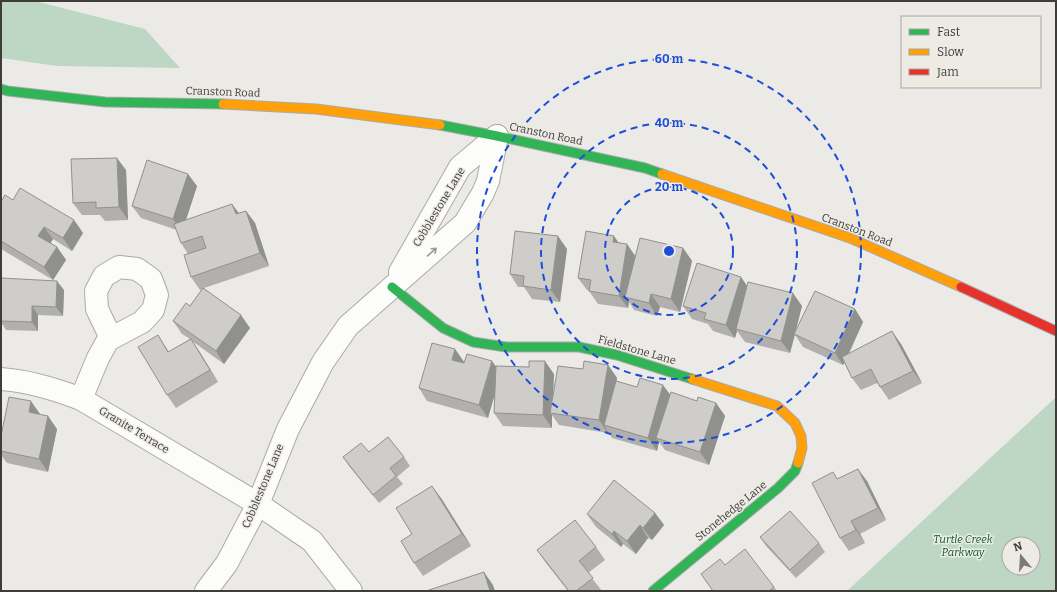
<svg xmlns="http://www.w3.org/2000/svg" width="1057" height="592" font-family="Bitter,serif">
<rect width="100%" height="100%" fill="#eceae7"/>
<!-- green -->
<g fill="#bdd7c4" fill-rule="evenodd">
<path d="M1 1H35L145 29 180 68 57 66 1 58Z"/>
<path d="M1056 397V591H847ZM1009 544H1033V568H1009Z"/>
</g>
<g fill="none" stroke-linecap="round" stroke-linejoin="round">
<defs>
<g id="street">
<path d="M400 272 460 167 497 136"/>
<path d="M1 379C29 381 55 389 81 399L258 504 312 541 351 591"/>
<path d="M81 399 98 358 108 340 142 322 153 310 157 295 151 279 137 269 119 267 104 276 96 291 97 309 111 338"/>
<path d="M206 591 227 563 258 504 288 429 323 362 348 326 465 223 483 193 488 181 497 136"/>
</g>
<g id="fast">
<path d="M1 89 8 91 105 102 223 104"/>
<path d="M440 125 497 136 645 168 662 174"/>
<path d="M392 287 443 328 473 342 506 347H579L617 355 692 379"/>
<path d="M653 591 778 488 795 471 798 463"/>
</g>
<g id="slow">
<path d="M223 104 316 109 440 125"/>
<path d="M662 174 850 238 961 287"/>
<path d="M692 379 777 406 795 423 801 436 802 448 798 463"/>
</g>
<path id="jam" d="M961 287 1056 331"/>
</defs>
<!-- street casing -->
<use href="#street" stroke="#abaaa8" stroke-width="24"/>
<!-- fast casing -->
<use href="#fast" stroke="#abaaa8" stroke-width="11"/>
<!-- slow casing -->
<use href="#slow" stroke="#abaaa8" stroke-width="11"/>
<!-- jam casing -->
<use href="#jam" stroke="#abaaa8" stroke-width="11"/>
<!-- street -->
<use href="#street" stroke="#fcfcfb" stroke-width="22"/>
<!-- fast -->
<use href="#fast" stroke="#30b455" stroke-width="9"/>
<!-- slow -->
<use href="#slow" stroke="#ff9f0a" stroke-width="9"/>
<!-- jam -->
<use href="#jam" stroke="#e5322d" stroke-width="9"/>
</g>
<!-- wall -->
<g fill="#b1b0ae">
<path d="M126 170 128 220 105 221 100 215H82L73 203Z"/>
<path d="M197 186 186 220 239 213 246 211 255 223 269 266 204 288 250 328 224 364 192 341 199 351 218 382 176 408 167 395 158 335 169 352 190 339 182 334 173 321 190 306 202 289 200 290 191 277 188 254 181 243 177 230 141 218 132 206Z"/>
<path d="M1 202 74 220 83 233 72 251 53 239 50 244 57 247 66 260 53 280 1 249Z"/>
<path d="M619 243 635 256 683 248 692 261 680 312 660 307 657 316 634 310 629 302 628 308 598 304 589 291 587 290 578 278Z"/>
<path d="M567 249 560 302 532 299 524 287H518L510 274Z"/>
<path d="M747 286 802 306 795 333 855 309 863 322 849 354 901 344 922 383 889 400 880 387 877 383 861 390 852 378 845 363 843 365 803 347 795 335 790 353 745 342 737 331 735 338 713 331 708 324 692 319 683 306Z"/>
<path d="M1 287 64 290 63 316 38 315V331L6 330 1 322Z"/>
<path d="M455 349 464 362 496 368 554 374 553 396 583 369 608 365 617 378 616 385 637 387 697 401 716 403 725 416 709 465 665 450 659 442 657 451 612 438 608 432V433L559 425 552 415V428L503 426 494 413 495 392 488 418 427 401 419 388Z"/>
<path d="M40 414V415L57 429 48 472 7 463 1 455V436Z"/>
<path d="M369 452 404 457 410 466 397 477 403 484 379 503 349 466 343 457Z"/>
<path d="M838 479 867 481 886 520 860 534 865 543 849 551 840 538Z"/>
<path d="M441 498 471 546 423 576 414 563 412 534Z"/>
<path d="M655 513 664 525 652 540 648 538 636 554 623 544 621 547 596 527 587 514Z"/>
<path d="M760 537 819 543 825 552 796 578 766 546Z"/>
<path d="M596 547 605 560 588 573 602 591H568L546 563 537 550Z"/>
<path d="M725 565 774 587 777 591H713L701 574Z"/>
</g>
<!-- shaded-wall -->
<g fill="#90908d">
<path d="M117 158 126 170 128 220 119 207Z"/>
<path d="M188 174 197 186 182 232 173 219Z"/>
<path d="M232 204 241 216 236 214Z"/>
<path d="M246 211 255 223 269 266 260 253Z"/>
<path d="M74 220 83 233 72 251 63 238Z"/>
<path d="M44 227 53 239 47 249 38 236Z"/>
<path d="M558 236 567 249 560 302 551 290Z"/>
<path d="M614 236 623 249 613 242Z"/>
<path d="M627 244 636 257 625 297 629 302 628 308 619 296Z"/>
<path d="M57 247 66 260 53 280 44 267Z"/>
<path d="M683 248 692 261 680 312 671 299Z"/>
<path d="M741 277 750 290 736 329 737 331 735 338 726 325Z"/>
<path d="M57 281 64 290 63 316 56 307Z"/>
<path d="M793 293 802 306 790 353 781 341Z"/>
<path d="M651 294 660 307 657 316 649 303Z"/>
<path d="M32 306 38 315V331L32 322Z"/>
<path d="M855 309 863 322 843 365 835 353Z"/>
<path d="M241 315 250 328 224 364 216 351Z"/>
<path d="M892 331 901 344 922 383 913 371Z"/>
<path d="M191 339 199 351 218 382 210 370Z"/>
<path d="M455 349 464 362 461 373 452 360Z"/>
<path d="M492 361 501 373 488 418 479 405Z"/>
<path d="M545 361 554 374 552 413H550L552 415V428L543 415Z"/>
<path d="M608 365 617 378 609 427 604 425 608 432V433L599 420Z"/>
<path d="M663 385 672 397 656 438 659 442 657 451 648 438Z"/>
<path d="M31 401 40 414 38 425 29 412Z"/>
<path d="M716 403 725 416 709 465 700 452Z"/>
<path d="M48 416 57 429 48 472 39 459Z"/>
<path d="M858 469 867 481 886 520 878 508Z"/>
<path d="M432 486 441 498 471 546 462 534Z"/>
<path d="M655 513 664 525 652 540 643 528Z"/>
<path d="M851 521 860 534 865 543 856 530Z"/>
<path d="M640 525 648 538 636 554 627 541Z"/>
<path d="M614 531 623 544 621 547 612 534Z"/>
<path d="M484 572 493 585 495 591H490Z"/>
</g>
<!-- building -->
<g fill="#cecdca" stroke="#90908d">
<path d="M117 158 119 207 96 208V202L73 203 71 159Z"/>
<path d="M147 160 188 174 173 219 132 206Z"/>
<path d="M20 188 74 220 63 238 44 227 38 236 57 247 44 267 1 241V202L5 195 13 200Z"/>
<path d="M232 204 236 214 246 211 260 253 191 277 184 255 206 248 202 236 181 243 174 224Z"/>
<path d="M515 231 558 236 551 290 523 286 524 276 510 274Z"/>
<path d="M586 231 614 236 613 242 627 244 619 296 589 291 591 280 578 278Z"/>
<path d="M640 238 683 248 671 299 651 294 649 303 625 297Z"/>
<path d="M697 263 741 277 726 325 704 319 706 313 683 306Z"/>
<path d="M1 278 57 281 56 307 32 306V322L1 321Z"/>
<path d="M748 282 793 293 781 341 736 329Z"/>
<path d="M203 288 241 315 216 351 173 321 186 303 190 306Z"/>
<path d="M815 291 855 309 835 353 794 334Z"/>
<path d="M892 331 913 371 880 387 871 369 852 378 842 357Z"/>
<path d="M158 335 168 352 191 339 210 370 167 395 138 347Z"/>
<path d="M432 343 455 349 452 360 464 363 467 354 492 361 479 405 419 388Z"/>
<path d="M529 361H545L543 415 494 413 496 366 529 367Z"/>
<path d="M584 361 608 365 599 420 550 413 558 366 583 369Z"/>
<path d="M640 378 663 385 648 438 604 425 616 381 637 387Z"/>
<path d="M671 392 697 401 698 397 716 403 700 452 656 438Z"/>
<path d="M9 397 31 401 29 412 48 416 39 459 1 451V436Z"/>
<path d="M388 437 404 457 390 468 396 476 373 495 343 457 361 443 369 452Z"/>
<path d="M858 469 878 508 851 521 856 530 840 538 812 483 833 472 837 479Z"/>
<path d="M614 480 655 513 643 528 640 525 627 541 614 531 612 534 587 514Z"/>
<path d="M432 486 462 534 414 563 401 541 412 534 396 508Z"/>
<path d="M790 511 819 543 790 570 760 537Z"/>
<path d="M575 520 596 547 579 561 593 578 576 591H569L537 550Z"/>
<path d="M745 549 774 587 769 591H713L701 574 720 559 725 565Z"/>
<path d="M484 572 490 591H429V590Z"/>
</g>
<!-- one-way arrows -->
<defs><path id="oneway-shaft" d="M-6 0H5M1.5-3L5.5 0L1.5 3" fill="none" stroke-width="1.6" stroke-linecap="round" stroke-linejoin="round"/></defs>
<use stroke="#9d9c9a" href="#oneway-shaft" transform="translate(432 252) rotate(-41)"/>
<!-- distance rings -->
<g fill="none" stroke="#1d4ed8" stroke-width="2" stroke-dasharray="7 5">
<circle cx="669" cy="251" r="64"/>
<circle cx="669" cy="251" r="128"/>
<circle cx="669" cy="251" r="192"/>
</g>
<g text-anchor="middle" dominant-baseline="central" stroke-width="3" stroke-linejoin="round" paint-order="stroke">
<!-- street labels -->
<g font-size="11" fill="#3e3d3a" stroke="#eeebe5">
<text transform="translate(223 92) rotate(2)">Cranston Road</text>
<text transform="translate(546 134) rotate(12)">Cranston Road</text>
<text transform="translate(439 207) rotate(-59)">Cobblestone Lane</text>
<text transform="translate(857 230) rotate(21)">Cranston Road</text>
<text transform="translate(637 350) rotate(16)">Fieldstone Lane</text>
<text transform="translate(134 430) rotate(31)">Granite Terrace</text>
<text transform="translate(263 486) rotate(-67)">Cobblestone Lane</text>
<text transform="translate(731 511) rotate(-39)">Stonehedge Lane</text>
</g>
<!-- park labels -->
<g font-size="11" font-style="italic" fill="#065c35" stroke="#eeebe5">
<text x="963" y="539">Turtle Creek<tspan x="963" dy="13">Parkway</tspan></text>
</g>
</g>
<circle cx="669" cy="251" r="6" fill="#1d4ed8" stroke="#eeebe5" stroke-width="2"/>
<g font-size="12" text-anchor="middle" font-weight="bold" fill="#1d4ed8" stroke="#eeebe5" stroke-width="3" stroke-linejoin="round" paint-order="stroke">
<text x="669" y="63">60 m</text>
<text x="669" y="127">40 m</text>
<text x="669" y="191">20 m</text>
</g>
<!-- border -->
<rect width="1057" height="592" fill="none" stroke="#3e3d3a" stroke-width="4"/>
<!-- legend -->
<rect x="901" y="16" width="140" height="72" fill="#eeebe5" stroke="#a8a5a1"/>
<rect x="909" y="29" width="20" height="6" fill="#30b455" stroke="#a8a5a1"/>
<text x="937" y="36" font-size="12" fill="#3e3d3a">Fast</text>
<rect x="909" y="49" width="20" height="6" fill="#ff9f0a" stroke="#a8a5a1"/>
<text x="937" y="56" font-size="12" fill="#3e3d3a">Slow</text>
<rect x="909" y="69" width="20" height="6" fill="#e5322d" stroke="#a8a5a1"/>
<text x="937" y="76" font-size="12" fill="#3e3d3a">Jam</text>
<!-- north arrow -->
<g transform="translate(1021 556) rotate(342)"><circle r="19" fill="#eeebe5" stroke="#a8a5a1"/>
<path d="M0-3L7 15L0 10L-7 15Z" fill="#7b7a77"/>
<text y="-6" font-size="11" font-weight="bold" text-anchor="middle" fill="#3e3d3a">N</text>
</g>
</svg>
